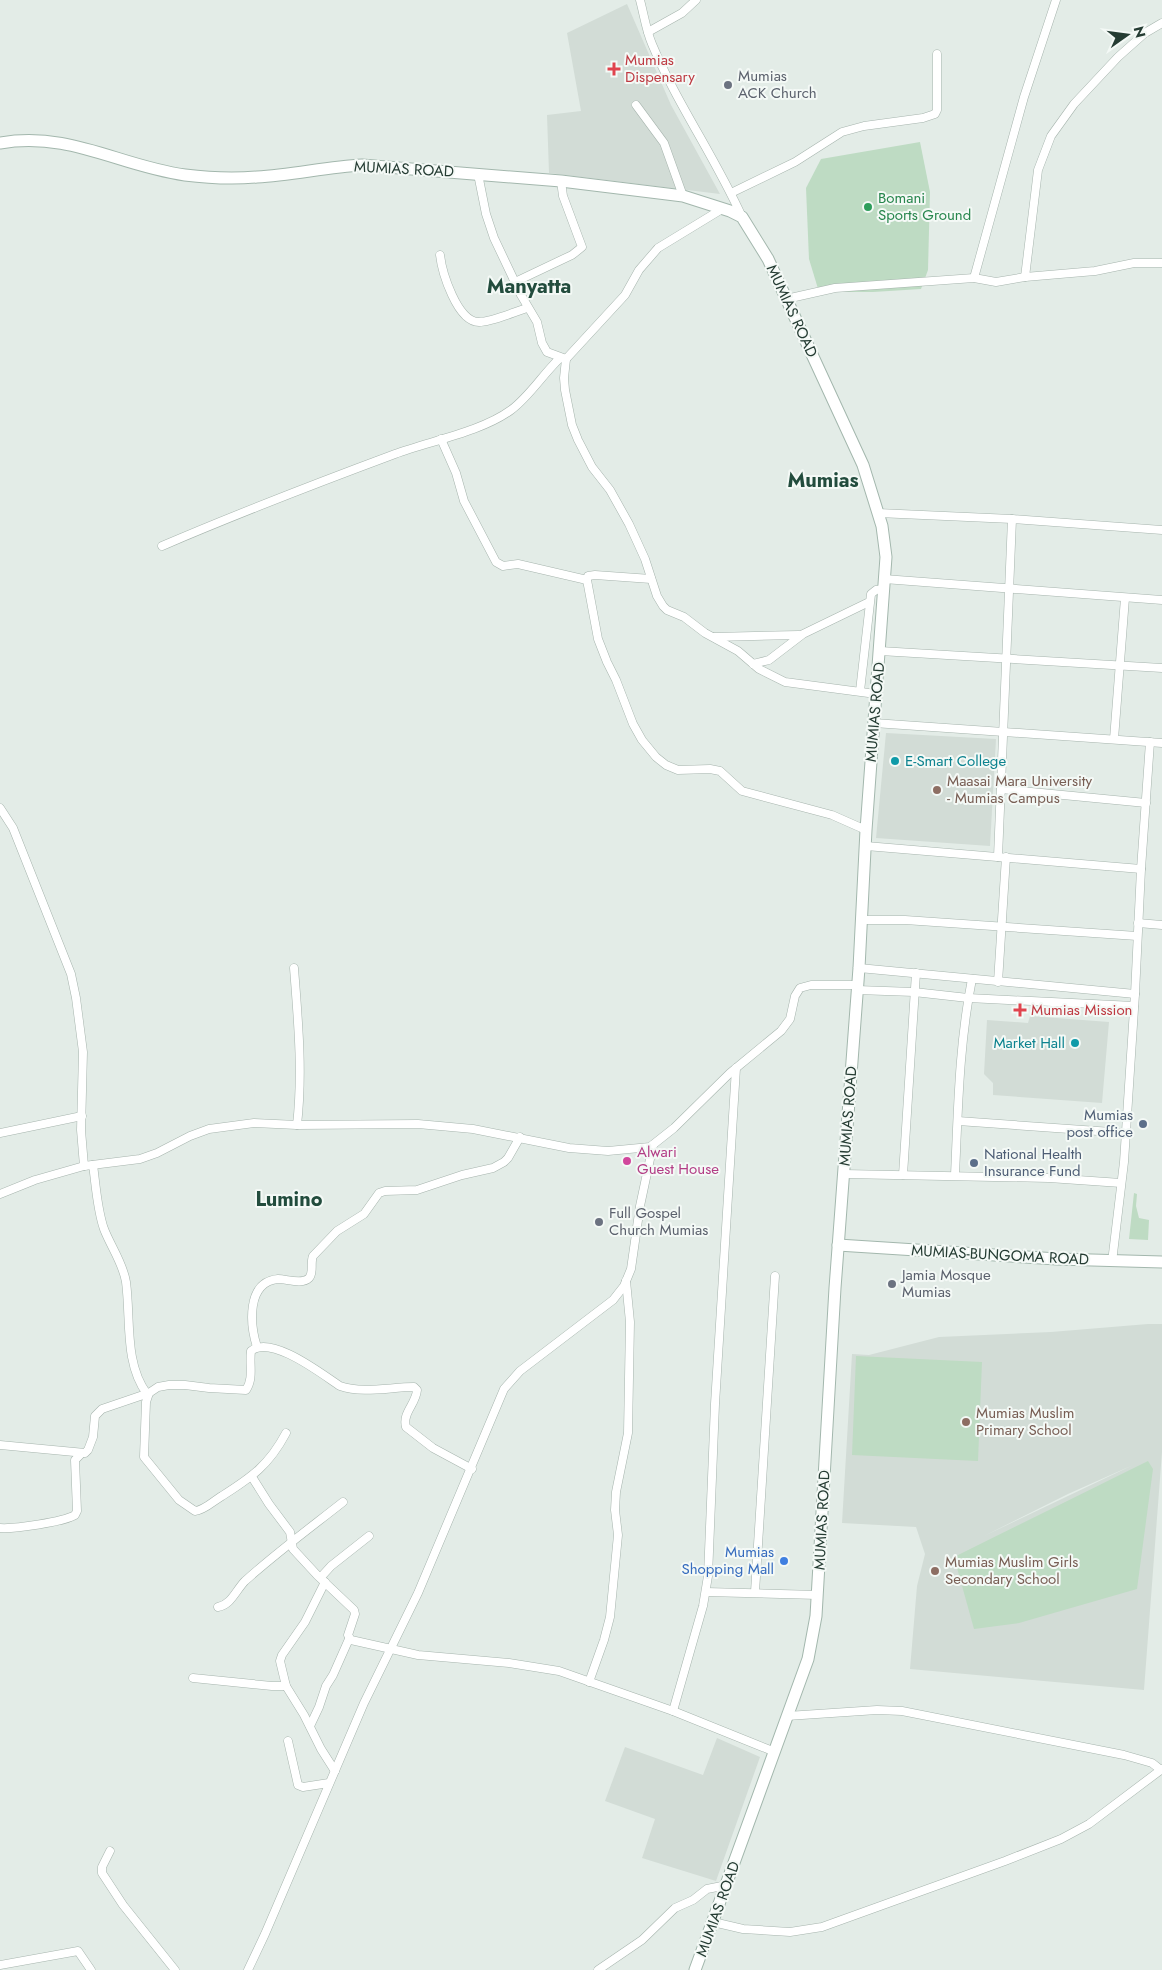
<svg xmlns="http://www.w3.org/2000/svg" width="1162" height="1970" font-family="Jost,sans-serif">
<rect width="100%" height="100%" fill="#e3ece7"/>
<!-- built -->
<g fill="#d2dcd6" fill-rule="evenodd">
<path d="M627 4 671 105 720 194 549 173 547 115 581 111 567 33Z"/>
<path d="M886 733 996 739 990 846 876 838Z"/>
<path d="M1030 1016 1109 1022 1102 1103 993 1095V1083L984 1074 987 1020 1028 1023Z"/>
<path d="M1148 1324H1162V1452L1144 1690 910 1669 917 1586 925 1554 916 1527 842 1523 852 1354 869 1355 939 1337 1051 1332ZM1133 1465 984 1536 1068 1494Z"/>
<path d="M717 1738 760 1757 716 1881 642 1858 655 1819 605 1801 625 1747 703 1775Z"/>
</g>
<!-- green -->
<g fill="#bedbc3">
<path d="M920 142 930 192 928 270 921 289 873 292H819L809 259 806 188 821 159Z"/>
<path d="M1134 1193 1137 1194 1136 1206 1139 1218 1149 1220 1148 1240 1129 1239Z"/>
<path d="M856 1356 982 1362 978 1461 852 1455Z"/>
<path d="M1148 1461 1153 1469 1137 1589 1019 1623 974 1629 954 1557Z"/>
</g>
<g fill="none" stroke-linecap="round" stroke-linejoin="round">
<defs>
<g id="street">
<path d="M640 0C644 15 646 30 652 44 677 104 715 157 742 217"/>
<path d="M648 32 682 13 696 0"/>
<path d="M636 105 664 143 683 196"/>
<path d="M478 174 486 214 494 238 521 295 537 322 542 343 547 352 566 359 625 295 639 270 658 248 722 209"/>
<path d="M731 193 795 162 842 132 864 126 923 118 935 114 937 110V54"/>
<path d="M440 255C442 272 457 322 479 322 492 322 514 312 527 308"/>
<path d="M1025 277 1038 170 1051 136 1074 104 1118 57 1145 33 1162 23"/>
<path d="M974 278 1024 97 1056 0"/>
<path d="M515 282 572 255 582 247 563 196 561 181"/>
<path d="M786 299 835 288 974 278 996 282 1025 277 1095 271 1134 263H1162"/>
<path d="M566 359 564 378 565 390 572 425 578 440 592 467 610 490 629 524 645 559 657 596 663 606 667 610 684 617 705 633 738 651 759 669 785 682 876 694"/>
<path d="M441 439 456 473 464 501 496 562 503 566 518 564 587 580"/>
<path d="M878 513 1012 519 1162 530"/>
<path d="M162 546C239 513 317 483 395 454 430 441 481 432 511 410 529 397 543 374 560 358"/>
<path d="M651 579 595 575 588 576 587 580 598 639 607 662 616 680 633 724 642 740 656 757 666 765 678 770 710 769 720 771 742 791 832 815 866 830"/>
<path d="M884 579 1162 600"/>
<path d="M714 637 799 635"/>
<path d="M880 651 1162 668"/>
<path d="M753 664 769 660 803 634 869 602"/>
<path d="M860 691 871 594 876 590 884 589"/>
<path d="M874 723 1162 743"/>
<path d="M1114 739 1125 598"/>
<path d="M1001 789 1146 803"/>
<path d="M0 808 13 828 71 974 76 998 83 1052 81 1130 84 1166"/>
<path d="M866 846 1141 869"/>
<path d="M998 857 1012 519"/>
<path d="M862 920H905L1137 936"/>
<path d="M1138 923 1162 925"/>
<path d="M294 968C298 1020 303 1072 297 1125"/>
<path d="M859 968 1135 994"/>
<path d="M998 982 1006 857"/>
<path d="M857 990 914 992 968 998 1134 1006"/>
<path d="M958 1121 1126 1133"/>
<path d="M0 1133 82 1116"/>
<path d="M93 1165C96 1186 97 1209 104 1229 111 1247 123 1263 126 1282 131 1319 124 1363 147 1394"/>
<path d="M844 1174 1049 1178 1121 1183"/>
<path d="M903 1175 916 973"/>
<path d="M955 1175C958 1110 959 1044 972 979"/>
<path d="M0 1194 35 1180 84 1166 140 1159 157 1153 190 1136 209 1129 254 1123 297 1125 418 1124 473 1129 569 1148 608 1151 650 1147 674 1128 730 1073 781 1031 790 1019 795 996 800 988 811 985H858"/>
<path d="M1112 1262 1124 1162 1135 994 1141 869 1150 742"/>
<path d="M257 1347C250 1325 246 1282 278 1279 287 1279 302 1285 309 1278 314 1273 310 1263 313 1256L337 1231 364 1214 379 1193 385 1191 417 1190 462 1175 493 1168 504 1162 508 1158 520 1137"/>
<path d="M149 1393 146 1402 144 1457 179 1500 195 1511C205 1510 213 1501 222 1496 252 1477 269 1465 286 1433"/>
<path d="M0 1445 85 1453 88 1450 93 1437 95 1416 102 1409 149 1393 158 1387 169 1385H185L209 1388 246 1390C254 1378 249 1365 251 1351 271 1334 323 1375 340 1386 363 1394 390 1387 414 1387L417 1390C416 1404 402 1413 406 1427L433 1448 472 1469"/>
<path d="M252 1477 269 1504 290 1532 293 1549 317 1575 354 1610 355 1614 348 1635 351 1640 418 1655 509 1663 559 1671 673 1711 775 1752"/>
<path d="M0 1528C15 1529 63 1522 75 1515L77 1511 75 1460 81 1454"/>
<path d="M321 1577 331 1566 369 1536"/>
<path d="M325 1582 305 1622 282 1655 280 1661 286 1686 304 1715 321 1749 335 1771"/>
<path d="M706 1592 818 1595"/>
<path d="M755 1592 775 1276"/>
<path d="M218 1607C231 1605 236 1590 245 1581 276 1553 310 1528 343 1502"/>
<path d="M193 1678 272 1686H286"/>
<path d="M589 1682 604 1640 610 1617 618 1535 615 1510 616 1492 628 1433 630 1322 626 1281"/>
<path d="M673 1711 703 1606 708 1576 715 1404 736 1068"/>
<path d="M787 1716 877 1710 902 1711 1124 1755 1152 1763 1161 1770"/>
<path d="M310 1726 319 1707 326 1686 333 1675 349 1639"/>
<path d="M288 1741 298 1785 303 1787 329 1783"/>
<path d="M110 1851 102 1867V1873L123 1905 175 1970"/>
<path d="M713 1922 743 1929 790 1932 822 1927 1005 1861 1061 1839 1089 1824 1162 1769"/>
<path d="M0 1965 78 1951 91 1970"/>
<path d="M248 1970 265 1934 364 1703 418 1593 504 1389 520 1371 613 1300 624 1286 631 1269 640 1206 653 1145"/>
<path d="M598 1970 642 1940 675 1908 693 1900 707 1889 727 1885"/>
</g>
<g id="secondary">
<path d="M0 143C70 131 119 166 185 175 209 178 233 179 257 177 292 175 327 167 362 165L561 181 667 194 683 196 730 211 742 217 768 259 863 465 882 526 886 557 866 830 859 968 835 1288 816 1616 808 1659 695 1970"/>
<path d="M838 1245 1057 1259 1162 1262"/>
</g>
</defs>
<!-- street casing -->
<use href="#street" stroke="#a6b4ad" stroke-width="9"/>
<!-- secondary casing -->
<use href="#secondary" stroke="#a3b7ad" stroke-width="13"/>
<!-- street -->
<use href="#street" stroke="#fff" stroke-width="8"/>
<!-- secondary -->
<use href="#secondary" stroke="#fff" stroke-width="11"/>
</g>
<!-- markers -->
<g fill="#e0444e" stroke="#f4f9f6" stroke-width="2">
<path d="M611.5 61.5h5v5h5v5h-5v5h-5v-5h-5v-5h5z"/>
<path d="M1017.5 1002.5h5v5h5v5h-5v5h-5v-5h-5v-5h5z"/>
</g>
<g fill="#6b7280" stroke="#f4f9f6" stroke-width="2">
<circle cx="728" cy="85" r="5"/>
<circle cx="599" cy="1222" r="5"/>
<circle cx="892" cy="1284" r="5"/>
</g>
<circle fill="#2e9e5b" stroke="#f4f9f6" stroke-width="2" cx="868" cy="207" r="5"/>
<g fill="#0f9aa8" stroke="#f4f9f6" stroke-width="2">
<circle cx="895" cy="761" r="5"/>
<circle cx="1075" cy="1043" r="5"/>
</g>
<g fill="#8d6e63" stroke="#f4f9f6" stroke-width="2">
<circle cx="937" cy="790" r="5"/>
<circle cx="966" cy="1422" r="5"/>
<circle cx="935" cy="1571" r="5"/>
</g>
<g fill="#5c6f8a" stroke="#f4f9f6" stroke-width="2">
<circle cx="1143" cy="1124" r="5"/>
<circle cx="974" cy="1163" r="5"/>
</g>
<circle fill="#d1479c" stroke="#f4f9f6" stroke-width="2" cx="627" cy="1161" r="5"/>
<circle fill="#3f7fe0" stroke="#f4f9f6" stroke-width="2" cx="784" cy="1561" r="5"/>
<g text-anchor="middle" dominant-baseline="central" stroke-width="4" stroke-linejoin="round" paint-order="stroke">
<!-- health labels -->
<g font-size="15" fill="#be3a42" stroke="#f4f9f6" text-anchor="start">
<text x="625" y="60">Mumias<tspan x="625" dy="17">Dispensary</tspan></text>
<text x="1031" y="1010">Mumias Mission</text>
</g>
<!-- worship labels -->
<g font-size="15" fill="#5b616d" stroke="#f4f9f6" text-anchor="start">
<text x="738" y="76">Mumias<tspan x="738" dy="17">ACK Church</tspan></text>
<text x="609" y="1213">Full Gospel<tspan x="609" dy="17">Church Mumias</tspan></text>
<text x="902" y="1275">Jamia Mosque<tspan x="902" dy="17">Mumias</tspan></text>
</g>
<!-- street labels -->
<g font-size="15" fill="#253c33" stroke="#f4f9f6">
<text transform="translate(404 169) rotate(3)">MUMIAS ROAD</text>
<text transform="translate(792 311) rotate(65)">MUMIAS ROAD</text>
<text transform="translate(875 712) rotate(-85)">MUMIAS ROAD</text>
<text transform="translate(848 1116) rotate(-86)">MUMIAS ROAD</text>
<text transform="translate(1000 1255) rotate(3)">MUMIAS-BUNGOMA ROAD</text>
<text transform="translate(822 1520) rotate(-87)">MUMIAS ROAD</text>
<text transform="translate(718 1909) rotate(-70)">MUMIAS ROAD</text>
</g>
<!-- leisure labels -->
<g font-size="15" fill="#27864d" stroke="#f4f9f6" text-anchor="start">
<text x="878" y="198">Bomani<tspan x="878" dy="17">Sports Ground</tspan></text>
</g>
<!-- culture labels -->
<g font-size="15" fill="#0d838f" stroke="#f4f9f6" text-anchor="start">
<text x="905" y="761">E-Smart College</text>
<text x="1065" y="1043" text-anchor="end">Market Hall</text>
</g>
<!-- education labels -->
<g font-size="15" fill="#785e54" stroke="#f4f9f6" text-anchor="start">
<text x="947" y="781">Maasai Mara University<tspan x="947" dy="17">- Mumias Campus</tspan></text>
<text x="976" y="1413">Mumias Muslim<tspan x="976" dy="17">Primary School</tspan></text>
<text x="945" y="1562">Mumias Muslim Girls<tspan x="945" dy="17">Secondary School</tspan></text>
</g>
<!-- service labels -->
<g font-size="15" fill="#4e5e75" stroke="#f4f9f6" text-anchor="end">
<text x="1133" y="1115">Mumias<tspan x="1133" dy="17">post office</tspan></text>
<text x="984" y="1154" text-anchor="start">National Health<tspan x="984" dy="17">Insurance Fund</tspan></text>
</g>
<!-- hotel labels -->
<g font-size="15" fill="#b23c85" stroke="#f4f9f6" text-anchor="start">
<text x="637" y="1152">Alwari<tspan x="637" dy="17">Guest House</tspan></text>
</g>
<!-- shop labels -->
<g font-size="15" fill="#366cbe" stroke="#f4f9f6" text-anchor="end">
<text x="774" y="1552">Mumias<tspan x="774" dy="17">Shopping Mall</tspan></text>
</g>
<!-- district labels -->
<g font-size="20" font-weight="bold" fill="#224c3d" stroke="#f4f9f6">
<text x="529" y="286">Manyatta</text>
<text x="823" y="480">Mumias</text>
<text x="289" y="1199">Lumino</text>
</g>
</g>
<!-- north arrow -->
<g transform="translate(1127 35) rotate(76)" stroke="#f4f9f6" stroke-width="4" paint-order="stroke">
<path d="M0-4L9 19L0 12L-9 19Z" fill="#253c33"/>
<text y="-8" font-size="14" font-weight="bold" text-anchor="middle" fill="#253c33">N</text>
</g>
</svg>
